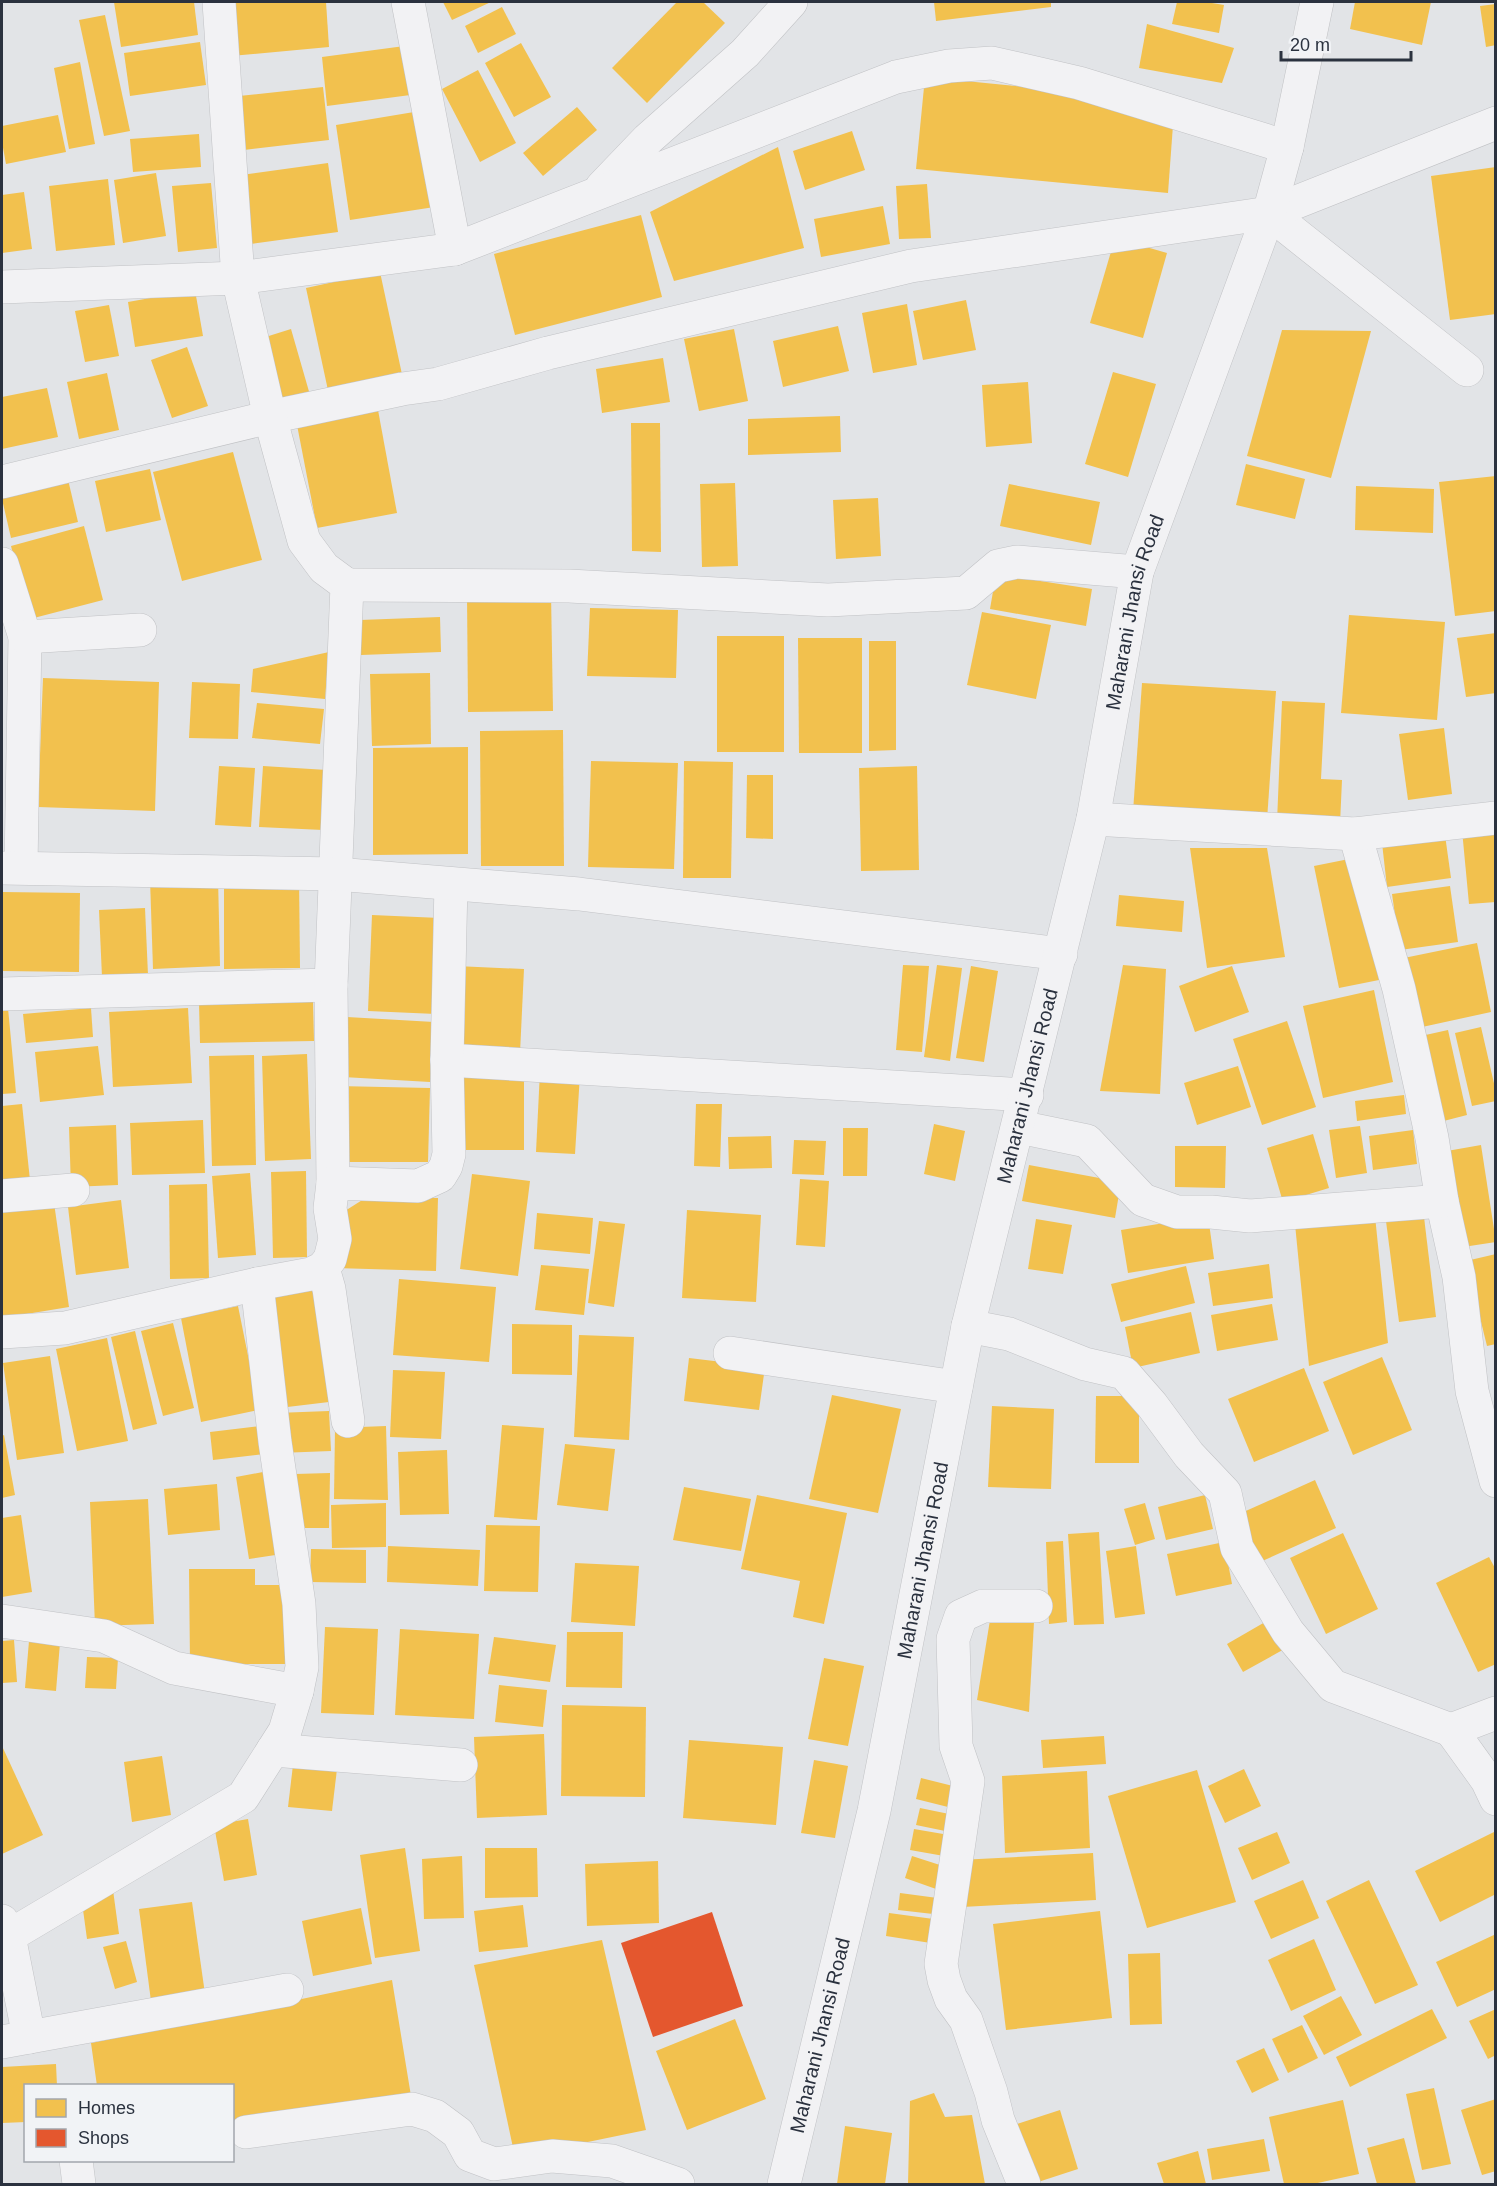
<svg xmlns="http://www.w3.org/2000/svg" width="1497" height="2186" font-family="Arial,sans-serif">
<rect width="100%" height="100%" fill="#e2e4e7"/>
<!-- homes -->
<g fill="#f2c14e">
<path d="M114 2H194L198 35 121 47Z"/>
<path d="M227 2H326L329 47 231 56Z"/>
<path d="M443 2H491L452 20Z"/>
<path d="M677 2H703L725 23 647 103 612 68Z"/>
<path d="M934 2H1051V7L936 21Z"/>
<path d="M1177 2H1206L1224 5 1219 33 1172 24Z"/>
<path d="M1355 2H1431L1422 45 1350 29Z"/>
<path d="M1496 4V45L1486 47 1480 6Z"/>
<path d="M502 7 516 34 478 53 465 26Z"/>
<path d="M105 15 130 131 104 136 79 20Z"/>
<path d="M1147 24 1234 48 1222 83 1139 68Z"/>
<path d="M200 42 206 85 130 96 124 53Z"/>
<path d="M521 43 551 97 514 117 485 63Z"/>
<path d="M412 45 418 94 327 106 322 57Z"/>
<path d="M80 62 95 144 69 149 54 68Z"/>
<path d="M478 70 516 143 480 162 442 89Z"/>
<path d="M925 77 1106 95 1173 125 1168 193 916 169Z"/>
<path d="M323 87 329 140 244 150 239 96Z"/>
<path d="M577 107 597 130 543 176 523 153Z"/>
<path d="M426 110 441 206 350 220 336 125Z"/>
<path d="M58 115 66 152 6 164 2 142V126Z"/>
<path d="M852 131 865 170 805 190 793 151Z"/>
<path d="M199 134 201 167 133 172 130 139Z"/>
<path d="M778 147 804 248 674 281 650 212Z"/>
<path d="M328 163 338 232 251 244 241 175Z"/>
<path d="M1496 167V314L1450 320 1431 176Z"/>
<path d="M156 173 166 236 123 243 114 180Z"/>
<path d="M108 179 115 245 56 251 49 186Z"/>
<path d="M211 183 217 248 178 252 172 186Z"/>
<path d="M927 184 931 238 899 239 896 186Z"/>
<path d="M24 192 32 249 2 253V195Z"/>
<path d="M883 206 890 244 821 257 814 219Z"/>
<path d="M641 215 662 297 515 335 494 254Z"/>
<path d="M1115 238 1167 253 1143 338 1090 323Z"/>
<path d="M380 272 403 379 329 395 306 288Z"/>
<path d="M195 290 203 336 135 347 128 302Z"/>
<path d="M966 300 976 350 923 360 913 311Z"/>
<path d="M907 304 917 365 873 373 862 313Z"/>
<path d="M109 305 119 356 85 362 75 311Z"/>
<path d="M838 326 849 371 783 387 773 341Z"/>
<path d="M291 329 310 395 275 405 256 340Z"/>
<path d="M734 329 748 401 699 411 684 339Z"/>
<path d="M1282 330 1371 331 1331 478 1247 456Z"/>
<path d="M187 347 208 406 172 418 151 360Z"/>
<path d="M663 358 670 402 602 413 596 369Z"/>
<path d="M1113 372 1156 384 1128 477 1085 464Z"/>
<path d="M107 373 119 430 79 439 67 382Z"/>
<path d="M1028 382 1032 443 986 447 982 385Z"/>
<path d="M47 388 58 437 2 449V397Z"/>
<path d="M378 410 397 513 317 528 297 425Z"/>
<path d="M840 416 841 452 748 455V419Z"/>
<path d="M631 423H660L661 552 632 551Z"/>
<path d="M233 452 262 560 182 581 153 472Z"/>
<path d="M1246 464 1305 479 1295 519 1236 505Z"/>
<path d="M150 469 161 520 106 532 95 481Z"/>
<path d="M66 471 78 522 11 538 2 499V486Z"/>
<path d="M1496 476V611L1455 616 1439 482Z"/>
<path d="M735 483 738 566 702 567 700 484Z"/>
<path d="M1009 484 1100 502 1091 545 1000 526Z"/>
<path d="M1356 486 1434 489 1433 533 1355 530Z"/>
<path d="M878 498 881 556 836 559 833 500Z"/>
<path d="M84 526 103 600 30 619 11 546Z"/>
<path d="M996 574 1092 589 1086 626 990 609Z"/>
<path d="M551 593 553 711 468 712 467 594Z"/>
<path d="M590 608 678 610 676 678 587 676Z"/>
<path d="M982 612 1051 625 1036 699 967 685Z"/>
<path d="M1349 615 1445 622 1437 720 1341 713Z"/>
<path d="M440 617 441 652 361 655 360 620Z"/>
<path d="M1496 633V693L1466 697 1457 638Z"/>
<rect x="717" y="636" width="67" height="116"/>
<path d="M798 638H862V753H799Z"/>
<path d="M869 641H896V750L869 751Z"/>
<path d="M329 652 325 699 251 692 253 669Z"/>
<path d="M430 673 431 744 372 746 370 674Z"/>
<path d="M43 678 159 682 155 811 38 807Z"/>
<path d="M192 682 240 684 238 739 189 738Z"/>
<path d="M1142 683 1276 691 1267 820 1133 812Z"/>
<path d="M1282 701 1325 703 1321 779 1342 780 1340 824 1277 822Z"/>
<path d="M257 703 324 709 320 744 252 738Z"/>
<path d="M1444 728 1452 794 1408 800 1399 734Z"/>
<path d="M563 730 564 866H481L480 731Z"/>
<path d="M468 747V854L373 855V748Z"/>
<path d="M591 761 678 763 674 869 588 867Z"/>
<path d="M684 761 733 762 731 878H683Z"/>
<path d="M219 766 255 768 251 827 215 825Z"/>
<path d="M263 766 327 770 323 830 259 827Z"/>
<path d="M917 766 919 870 861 871 859 768Z"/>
<path d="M747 775H773V839L746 838Z"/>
<path d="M1496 827V902L1469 904 1462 830Z"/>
<path d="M1445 835 1451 878 1387 887 1382 843Z"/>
<path d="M1190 848H1267L1285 957 1207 968Z"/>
<path d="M1354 858 1379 980 1339 988 1314 866Z"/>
<path d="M299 875 300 968 224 969V876Z"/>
<path d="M218 877 220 966 153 969 150 879Z"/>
<path d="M1450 886 1458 942 1400 950 1392 894Z"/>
<path d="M2 892 80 893 79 972 2 971Z"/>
<path d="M1119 895 1184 901 1182 932 1116 926Z"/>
<path d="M145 908 148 975 102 977 99 910Z"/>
<path d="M372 915 440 918 436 1014 368 1011Z"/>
<path d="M1477 943 1491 1012 1413 1029 1399 959Z"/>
<path d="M903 965 929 966 922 1052 896 1050Z"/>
<path d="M937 965 962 968 950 1061 924 1057Z"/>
<path d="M1123 965 1166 969 1160 1094 1100 1091Z"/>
<path d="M456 966 524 969 520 1053 452 1049Z"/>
<path d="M971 966 998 971 984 1062 956 1058Z"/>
<path d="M1232 966 1249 1012 1195 1032 1179 986Z"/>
<path d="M1374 990 1393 1082 1323 1098 1303 1006Z"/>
<path d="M313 1000 314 1041 200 1043 199 1003Z"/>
<path d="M8 1008 16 1093 2 1094V1009Z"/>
<path d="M91 1008 93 1037 26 1043 23 1014Z"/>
<path d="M188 1008 192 1083 113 1087 109 1012Z"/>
<path d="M347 1017 434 1022 430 1082 343 1077Z"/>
<path d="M1287 1021 1316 1107 1262 1125 1233 1039Z"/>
<path d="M1481 1027 1496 1092V1101L1472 1106 1455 1033Z"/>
<path d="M1448 1030 1467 1115 1432 1124 1412 1038Z"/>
<path d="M98 1046 104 1095 40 1102 35 1052Z"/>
<path d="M307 1054 311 1159 265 1161 262 1056Z"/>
<path d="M254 1055 256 1165 212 1166 209 1056Z"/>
<path d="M1238 1066 1251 1107 1197 1125 1184 1083Z"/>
<rect x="463" y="1069" width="61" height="81"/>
<path d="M540 1071 580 1074 575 1154 536 1152Z"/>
<path d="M337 1086 430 1088 428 1162H336Z"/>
<path d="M1404 1095 1406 1114 1357 1121 1355 1101Z"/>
<path d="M22 1104 31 1190 2 1193V1106Z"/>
<path d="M696 1104H722L720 1167 694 1166Z"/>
<path d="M203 1120 205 1173 132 1175 130 1123Z"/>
<path d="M934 1124 965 1131 955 1181 924 1174Z"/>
<path d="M116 1125 118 1185 71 1187 69 1127Z"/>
<path d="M1360 1126 1367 1173 1336 1178 1329 1130Z"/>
<path d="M843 1128H868L867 1176H843Z"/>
<path d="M1413 1130 1417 1164 1373 1170 1369 1136Z"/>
<path d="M1313 1134 1329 1188 1283 1202 1267 1148Z"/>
<path d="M771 1136 772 1168 729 1169 728 1137Z"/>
<path d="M794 1140 826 1141 824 1175 792 1174Z"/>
<path d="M1481 1145 1496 1242 1463 1247 1447 1151Z"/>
<path d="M1175 1146H1226L1225 1188 1175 1187Z"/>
<path d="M1029 1165 1121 1182 1115 1218 1022 1201Z"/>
<path d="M306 1171 307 1257 273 1258 271 1172Z"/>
<path d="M250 1173 256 1255 218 1258 212 1176Z"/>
<path d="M472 1174 530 1181 518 1276 460 1269Z"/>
<path d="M800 1179 829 1181 825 1247 796 1245Z"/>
<path d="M207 1184 209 1278 170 1279 169 1185Z"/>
<path d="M53 1196 69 1307 2 1318V1204Z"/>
<path d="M367 1197 438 1198 436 1271 335 1268 337 1216Z"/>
<path d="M121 1200 129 1268 76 1275 68 1207Z"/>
<path d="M687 1210 761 1215 756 1302 682 1298Z"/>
<path d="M537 1213 593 1218 590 1254 534 1249Z"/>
<path d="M1208 1216 1214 1259 1128 1273 1121 1230Z"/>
<path d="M1375 1216 1388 1343 1309 1366 1295 1224Z"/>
<path d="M1424 1217 1436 1317 1399 1322 1386 1221Z"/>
<path d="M1036 1219 1072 1225 1063 1274 1028 1269Z"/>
<path d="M599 1221 625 1224 614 1307 588 1303Z"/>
<path d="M1496 1254V1344L1487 1346 1466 1261Z"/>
<path d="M1269 1264 1273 1298 1213 1306 1208 1273Z"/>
<path d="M541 1265 589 1269 584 1315 535 1310Z"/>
<path d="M1186 1266 1195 1303 1121 1322 1111 1284Z"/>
<path d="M399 1279 496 1287 489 1362 393 1355Z"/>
<path d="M318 1289 329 1402 279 1408 267 1296Z"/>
<path d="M1272 1304 1278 1340 1217 1351 1211 1315Z"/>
<path d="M238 1306 259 1410 201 1422 181 1318Z"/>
<path d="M1191 1312 1200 1353 1133 1368 1125 1327Z"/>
<path d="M173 1323 194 1408 163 1416 141 1331Z"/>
<path d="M512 1324 572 1325V1375L512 1374Z"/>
<path d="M135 1331 157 1424 133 1430 111 1337Z"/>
<path d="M579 1335 634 1337 629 1440 574 1437Z"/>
<path d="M107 1338 128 1441 77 1451 56 1349Z"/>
<path d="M50 1356 64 1453 17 1460 3 1363Z"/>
<path d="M1382 1357 1412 1430 1353 1455 1323 1382Z"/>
<path d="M689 1358 765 1367 759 1410 684 1401Z"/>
<path d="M1304 1368 1329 1431 1254 1462 1228 1399Z"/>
<path d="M393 1370 445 1372 441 1439 390 1437Z"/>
<path d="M832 1395 901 1409 878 1513 809 1499Z"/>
<path d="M1096 1396H1139V1463H1095Z"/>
<path d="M992 1406 1054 1409 1051 1489 988 1487Z"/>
<path d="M329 1411 331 1451 279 1453 276 1413Z"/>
<path d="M502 1425 544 1428 537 1520 494 1517Z"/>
<path d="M261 1426 264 1454 213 1460 210 1432Z"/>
<path d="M386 1426 388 1500 334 1499 335 1428Z"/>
<path d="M4 1435 15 1495 2 1498V1436Z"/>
<path d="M565 1444 615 1449 608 1511 557 1505Z"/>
<path d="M447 1450 449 1514 400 1515 398 1452Z"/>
<path d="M268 1471 282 1554 249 1559 236 1477Z"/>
<path d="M330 1473 329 1528H295V1474Z"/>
<path d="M1315 1480 1336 1528 1260 1562 1239 1514Z"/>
<path d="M217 1484 220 1530 168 1535 164 1489Z"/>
<path d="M684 1487 751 1499 741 1551 673 1540Z"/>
<path d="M757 1495 847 1513 824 1624 793 1617 800 1581 741 1569Z"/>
<path d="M1205 1495 1213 1529 1166 1540 1158 1507Z"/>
<path d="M148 1499 154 1624 95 1626 90 1502Z"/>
<path d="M386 1503V1547L332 1548 331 1505Z"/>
<path d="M1145 1503 1155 1539 1135 1545 1124 1509Z"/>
<path d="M21 1515 32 1592 2 1597V1518Z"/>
<path d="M486 1525 540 1526 538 1592 484 1591Z"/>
<path d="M1099 1532 1104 1624 1074 1625 1068 1534Z"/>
<path d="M1343 1533 1378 1609 1326 1634 1290 1558Z"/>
<path d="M1063 1541 1067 1622 1049 1624 1046 1542Z"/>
<path d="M1224 1542 1232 1584 1176 1596 1167 1554Z"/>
<path d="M388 1546 480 1550 478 1586 387 1582Z"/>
<path d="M1136 1546 1145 1614 1115 1618 1106 1551Z"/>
<path d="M311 1549 366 1550V1583L310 1582Z"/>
<path d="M1489 1557 1496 1570V1664L1478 1672 1436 1583Z"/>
<path d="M575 1563 639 1566 635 1626 571 1622Z"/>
<path d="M189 1569H255V1585H290L291 1664H190Z"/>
<path d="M1272 1618 1288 1647 1243 1672 1227 1644Z"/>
<path d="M990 1620 1034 1622 1029 1712 977 1700Z"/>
<path d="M325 1627 378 1629 374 1715 321 1713Z"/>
<path d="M400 1629 479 1634 474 1719 395 1715Z"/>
<path d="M567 1632H623L622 1688 566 1687Z"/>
<path d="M494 1637 556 1645 550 1682 488 1674Z"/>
<path d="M14 1640 17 1682 2 1683V1641Z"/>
<path d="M29 1641 60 1643 56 1691 25 1688Z"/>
<path d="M87 1657 118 1658 116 1689 85 1688Z"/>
<path d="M824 1658 864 1666 848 1746 808 1739Z"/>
<path d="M499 1685 547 1690 543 1727 495 1722Z"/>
<path d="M562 1705 646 1707 645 1797 561 1796Z"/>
<path d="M544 1734 547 1815 477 1818 474 1737Z"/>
<path d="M1104 1736 1106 1764 1043 1768 1041 1740Z"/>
<path d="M689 1740 783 1747 776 1825 683 1818Z"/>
<path d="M2 1746 43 1835 2 1854Z"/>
<path d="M162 1756 171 1815 132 1822 124 1762Z"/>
<path d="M814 1760 848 1766 835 1838 801 1833Z"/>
<path d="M293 1765 337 1769 332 1811 288 1807Z"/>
<path d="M1244 1769 1261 1806 1225 1823 1208 1786Z"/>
<path d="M1197 1770 1236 1902 1147 1928 1108 1796Z"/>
<path d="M1087 1771 1090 1848 1005 1853 1002 1776Z"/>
<path d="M921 1778 957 1787 952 1808 916 1799Z"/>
<path d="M920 1808 954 1815 950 1832 916 1825Z"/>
<path d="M248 1819 257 1875 224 1881 214 1825Z"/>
<path d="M914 1829 949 1835 944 1856 910 1850Z"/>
<path d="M1496 1831V1894L1440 1922 1415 1871Z"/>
<path d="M1277 1832 1290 1863 1252 1880 1238 1848Z"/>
<path d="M405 1848 420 1951 375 1958 360 1855Z"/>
<path d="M485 1848H537L538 1897 485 1898Z"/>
<path d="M1093 1853 1096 1900 962 1907 959 1860Z"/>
<path d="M462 1856 464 1918 424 1919 422 1859Z"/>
<path d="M912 1856 943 1866 936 1889 905 1878Z"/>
<path d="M658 1861 659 1923 587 1926 585 1864Z"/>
<path d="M1303 1880 1319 1918 1271 1939 1254 1901Z"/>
<path d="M1369 1880 1418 1985 1375 2004 1326 1901Z"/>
<path d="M113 1890 119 1934 87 1939 81 1895Z"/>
<path d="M900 1893 945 1899 942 1915 898 1910Z"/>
<path d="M192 1902 206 2001 152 2009 139 1909Z"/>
<path d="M523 1905 528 1947 479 1952 474 1911Z"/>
<path d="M361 1908 372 1964 313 1976 302 1921Z"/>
<path d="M1100 1911 1112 2018 1006 2030 993 1924Z"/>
<path d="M889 1913 941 1920 937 1944 886 1936Z"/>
<path d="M1496 1934V1989L1457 2007 1436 1962Z"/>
<path d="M1314 1939 1336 1990 1291 2011 1268 1960Z"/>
<path d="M602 1940 646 2130 515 2157 474 1965Z"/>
<path d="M126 1941 137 1982 115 1989 103 1947Z"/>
<path d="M1160 1953 1162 2024 1130 2025 1128 1954Z"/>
<path d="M392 1980 411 2096 232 2125V2086H97L91 2043Z"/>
<path d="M1341 1996 1362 2035 1324 2055 1303 2016Z"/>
<path d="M1432 2009 1447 2038 1350 2087 1336 2057Z"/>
<path d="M1496 2009V2055L1488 2059 1469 2021Z"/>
<path d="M735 2019 766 2099 687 2130 656 2051Z"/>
<path d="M1302 2025 1318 2058 1288 2073 1272 2039Z"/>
<path d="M1264 2048 1279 2080 1252 2093 1236 2061Z"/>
<path d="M56 2064 57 2086H26V2122L2 2123V2067Z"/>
<path d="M1434 2088 1451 2164 1422 2170 1406 2094Z"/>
<path d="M934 2093 945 2117 972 2115 985 2184H908L910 2101Z"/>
<path d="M1496 2099V2171L1482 2175 1461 2110Z"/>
<path d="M1343 2100 1359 2174 1313 2184H1284L1269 2117Z"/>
<path d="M1060 2110 1078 2169 1035 2183 1017 2124Z"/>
<path d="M845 2126 892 2133 885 2184H837Z"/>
<path d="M1404 2138 1416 2184H1377L1367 2148Z"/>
<path d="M1264 2139 1270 2171 1212 2180 1207 2149Z"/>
<path d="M1198 2151 1206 2184H1164L1157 2163Z"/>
</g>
<!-- shops -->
<path fill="#e4572e" d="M712 1912 743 2006 653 2037 621 1943Z"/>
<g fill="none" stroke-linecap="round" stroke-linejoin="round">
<defs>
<g id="minor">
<path d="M219 2 238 278 270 417 402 389 438 384 548 353 911 266 1269 213 1467 370"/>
<path d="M408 2 455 249"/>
<path d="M602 187 648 139 745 53 791 2"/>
<path d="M2 287 238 278 455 249 896 77 949 66 992 63 1079 83 1287 147"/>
<path d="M2 482 270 417 304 541 324 568 347 585 331 985 333 1183"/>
<path d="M2 564 25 637 21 867"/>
<path d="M347 585 569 586 828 600 966 593 998 566 1017 562 1137 572"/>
<path d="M25 637 140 630"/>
<path d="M1355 834 1399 989 1432 1138 1442 1201 1459 1277 1472 1391 1496 1481"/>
<path d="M2 994 331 985"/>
<path d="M447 1060 1027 1095"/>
<path d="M1019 1127 1087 1141 1143 1200 1177 1212H1211L1250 1216 1442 1201"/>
<path d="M2 1196 73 1190"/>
<path d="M323 1268 329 1289 348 1421"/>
<path d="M968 1326 1009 1334 1085 1364 1124 1373 1152 1405 1189 1455 1225 1493 1237 1548 1288 1632 1333 1686 1451 1730"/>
<path d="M2 1332 65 1328 257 1284 311 1274 323 1268 330 1259 335 1239 330 1208 333 1183 418 1186 440 1176 446 1166 449 1154 447 1060 451 884"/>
<path d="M730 1353 956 1387"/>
<path d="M2 1621 104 1636 174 1668 297 1691"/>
<path d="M1496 1713 1451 1730 1487 1780 1496 1799"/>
<path d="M273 1750 461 1765"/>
<path d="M2 1921 9 1936 29 2037"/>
<path d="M9 1936 243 1797 285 1731 297 1691 302 1667 299 1604 275 1442 257 1284"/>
<path d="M2 2042 287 1990"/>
<path d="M246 2132 412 2109 435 2116 458 2133 470 2155 494 2164 552 2156 612 2161 678 2184"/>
<path d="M76 2160 79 2184"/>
<path d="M1024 2184 998 2120 991 2092 966 2020 951 1999 944 1980 941 1964 968 1781 956 1746 953 1639 961 1616 983 1606H1036"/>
</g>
<g id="tertiary">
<path d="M1269 213 1496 123"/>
<path d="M1093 819 1355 834 1496 818"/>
<path d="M2 868 336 874 579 894 1061 954"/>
<path id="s1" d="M784 2184 874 1811 968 1326 1093 819 1137 572 1269 213 1287 147 1317 2"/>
</g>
</defs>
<!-- minor casing -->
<use href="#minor" stroke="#c1c2c5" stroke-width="34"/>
<!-- tertiary casing -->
<use href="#tertiary" stroke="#c1c2c5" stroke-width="34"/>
<!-- minor -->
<use href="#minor" stroke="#f2f2f4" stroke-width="33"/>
<!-- tertiary -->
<use href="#tertiary" stroke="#f2f2f4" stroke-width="33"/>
</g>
<g text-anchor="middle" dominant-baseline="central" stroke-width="6" stroke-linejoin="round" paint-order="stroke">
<!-- street labels -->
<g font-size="20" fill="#2b323f" stroke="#f1f3f6">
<text stroke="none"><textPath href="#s1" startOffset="1611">Maharani Jhansi Road</textPath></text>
<text stroke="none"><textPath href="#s1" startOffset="1125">Maharani Jhansi Road</textPath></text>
<text stroke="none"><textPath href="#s1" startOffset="639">Maharani Jhansi Road</textPath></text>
<text stroke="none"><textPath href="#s1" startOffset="153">Maharani Jhansi Road</textPath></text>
</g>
</g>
<!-- border -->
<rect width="1497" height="2186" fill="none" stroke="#2b323f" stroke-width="6"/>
<!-- legend -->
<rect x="24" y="2084" width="210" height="78" fill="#f1f3f6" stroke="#a2a6ad" stroke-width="1.5"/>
<rect x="36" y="2099" width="30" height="18" fill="#f2c14e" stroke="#a2a6ad" stroke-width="1.5"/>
<text x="78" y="2114" font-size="18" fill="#2b323f">Homes</text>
<rect x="36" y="2129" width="30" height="18" fill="#e4572e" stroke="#a2a6ad" stroke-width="1.5"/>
<text x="78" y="2144" font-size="18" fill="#2b323f">Shops</text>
<!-- scale -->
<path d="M1281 51v9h130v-9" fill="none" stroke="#2b323f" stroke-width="3"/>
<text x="1290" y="51" font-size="18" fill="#2b323f" stroke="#f1f3f6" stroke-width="4.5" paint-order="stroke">20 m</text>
</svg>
